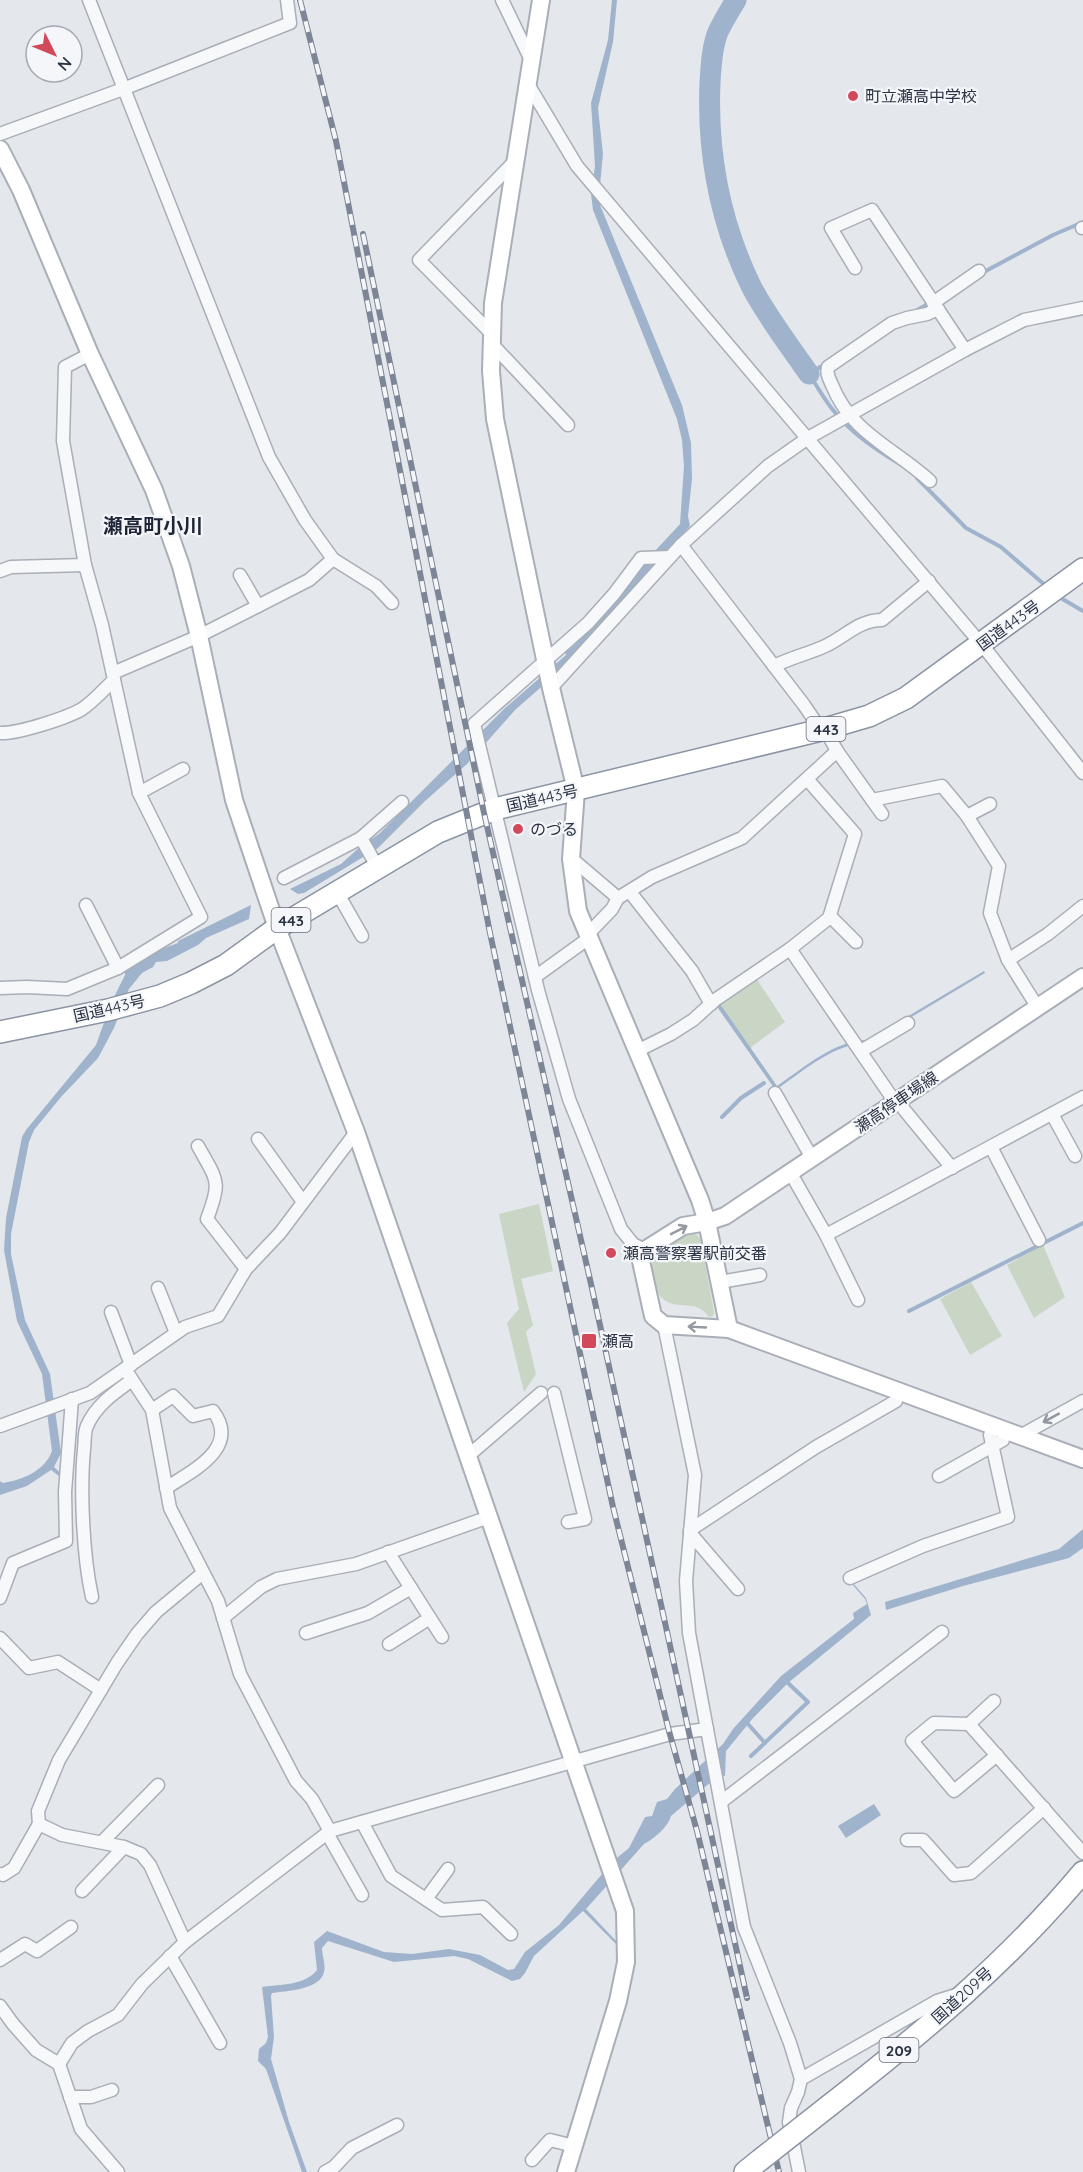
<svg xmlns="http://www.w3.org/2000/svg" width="1083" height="2172" font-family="Quicksand,'Noto Sans JP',sans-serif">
<rect width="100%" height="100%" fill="#e4e7ec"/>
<!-- green -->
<g fill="#c9d6c5">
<path d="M756 978 785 1022 750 1048 719 1002Z"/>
<path d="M539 1204 553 1271 521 1279 533 1325 526 1332 536 1374 524 1392 507 1323 519 1309 499 1214Z"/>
<path d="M691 1233 697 1235 701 1240 714 1312 713 1316 709 1317C696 1298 677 1311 663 1299 658 1295 657 1288 655 1282 654 1277 652 1269 652 1264 652 1249 678 1235 691 1233Z"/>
<path d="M1043 1245 1065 1297 1034 1318 1007 1265Z"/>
<path d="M971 1282 1002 1336 970 1355 940 1299Z"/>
</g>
<!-- water -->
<g fill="#9fb4cc">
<path d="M612 0H617L613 42 598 108 603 154 599 195 600 205 682 405 691 443 692 479 688 516 690 526 564 667 515 710 467 764 425 801 378 848 304 893 298 894 290 889 341 864 362 845 379 834 504 709 566 655 564 650 565 648 569 650C596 624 620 597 643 567L642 565 680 524 684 466 682 440 677 419 593 210 591 194 595 166 591 103 608 40Z"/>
<path d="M251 905 249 919 206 938 198 945 167 961 156 962 153 967 142 973 129 989 114 1028 98 1058 61 1097 34 1130 29 1142 11 1234V1254L25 1320 50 1374 61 1453 54 1467 65 1477 63 1479 51 1470 27 1486 0 1495V1481L3 1483C22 1480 45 1471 52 1451L42 1374 17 1321 4 1250 6 1218 22 1137 26 1130 96 1045 111 1003 125 975V970L150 953 178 943V941Z"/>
<path d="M669 930 777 1086C804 1068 834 1040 868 1040L984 971 985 973 868 1043C834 1043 804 1071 777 1089L774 1088 664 931Z"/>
<path d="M1083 1529V1548L1069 1558 963 1586 886 1610 885 1602 1059 1549Z"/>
<path d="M852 1582 866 1598 871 1615 788 1683 754 1717 726 1751 725 1776 719 1775 671 1816C668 1827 654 1839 644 1844L586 1909 617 1942 618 1946 583 1911 534 1956 525 1973 520 1979 512 1981 468 1959 454 1956 394 1962 328 1941 322 1948C322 1955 326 1966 324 1972 320 1990 286 1991 272 1993L271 1996 274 2037 271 2059 289 2122 307 2172H302L266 2069 258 2061 259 2049 266 2043 268 2037 262 1987C281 1984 304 1986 317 1970L314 1942 327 1931 384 1952 412 1954 449 1949 480 1955 508 1970 514 1969 525 1952 559 1925 613 1861 629 1848 645 1817 652 1816 657 1802 667 1799 675 1789 723 1744 733 1729 781 1676 854 1619 853 1613 867 1604 865 1599 851 1583Z"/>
<path d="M874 1804 881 1815 846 1838 838 1826Z"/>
</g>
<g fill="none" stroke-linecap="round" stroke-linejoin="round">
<!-- stream -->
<g stroke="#9fb4cc" stroke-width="4">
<path d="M982 273 1053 235 1083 222"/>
<path d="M914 312 931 302"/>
<path d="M825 364 809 374C817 386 824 399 833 410 850 432 876 450 900 464"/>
<path d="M917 478 966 528 1001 547 1046 586"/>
<path d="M1059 597 1083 611"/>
<path d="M722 1117 741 1098 764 1083"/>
<path d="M909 1311 1083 1223"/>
<path d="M748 1724 765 1743"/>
<path d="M751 1756 808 1702 788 1683"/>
</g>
<!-- river -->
<path stroke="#9fb4cc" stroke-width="21" d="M736 0C730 10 723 21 718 32 712 46 711 66 710 82 707 152 720 222 751 286 767 317 789 345 809 374"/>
<defs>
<g id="street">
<path d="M89 0 269 457 305 520 333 559 309 580 199 636 113 673"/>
<path d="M502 0 531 60"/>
<path d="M528 84 577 166 987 651 1083 773"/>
<path d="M0 134 123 89 290 23 287 0"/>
<path d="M1082 228H1083"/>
<path d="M855 268 831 228 872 210 965 350"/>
<path d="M933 303 979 271"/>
<path d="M492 334 419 260 515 161"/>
<path d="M492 344 568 425"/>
<path d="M930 481C894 448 851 433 832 385 829 378 826 374 828 367L892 323 907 318 927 314 938 309"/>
<path d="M681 545 804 705 821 730"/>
<path d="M333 559 376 586 392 603"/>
<path d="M0 571 11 567 85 565"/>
<path d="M240 575 258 606"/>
<path d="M774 666C790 658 807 654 823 647 844 638 858 620 882 620L929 581"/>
<path d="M551 688 681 545 768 466 808 438 965 350 1024 320 1083 308"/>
<path d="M825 729 837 751 882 814"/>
<path d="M0 733C17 734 67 718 82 709 94 701 104 689 114 680"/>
<path d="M139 793 183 769"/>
<path d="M872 800 942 786 967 816 990 804"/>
<path d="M967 816 999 866 990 913 1008 960 1038 1008"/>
<path d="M571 858 618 898"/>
<path d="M378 868 361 838 402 802"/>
<path d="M284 878 361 838"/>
<path d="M337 892 362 936"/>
<path d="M630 892 692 971 711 1004"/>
<path d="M86 905 118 968 201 917 139 793 102 625 85 565 63 441 65 367 90 354"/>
<path d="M830 916 856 942"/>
<path d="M588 934 612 909 618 898 652 877 742 838 837 751"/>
<path d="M790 949 895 1102"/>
<path d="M1008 960 1048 934 1083 906"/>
<path d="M535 977 589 938"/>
<path d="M0 988 27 987 67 989 118 968"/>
<path d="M637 1051 671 1034 693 1020 715 1000 790 949 829 918 855 834 807 779"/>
<path d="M861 1051 908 1023"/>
<path d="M775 1093 812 1158"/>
<path d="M897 1101 952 1168"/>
<path d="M1052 1114 1075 1156"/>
<path d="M258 1139 303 1202"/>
<path d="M198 1146C217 1181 222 1180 207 1219L246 1269"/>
<path d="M991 1147 1039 1240"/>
<path d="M790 1172 826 1235 858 1300"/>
<path d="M826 1235 1083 1097"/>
<path d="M645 1250 633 1244 621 1229 569 1099 538 990 474 724 588 623 614 594 641 558 670 557"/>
<path d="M720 1282 760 1275"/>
<path d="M158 1288 176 1333"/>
<path d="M111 1312 131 1365"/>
<path d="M664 1325 695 1475 686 1581 689 1633 744 1927 790 2043 801 2079 798 2092 791 2108 789 2122 799 2172"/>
<path d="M125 1369 152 1410 170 1508 218 1601 240 1674 296 1781 312 1799 330 1831"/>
<path d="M554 1393 585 1519 568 1522"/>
<path d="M152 1410 173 1396 193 1416 213 1411C241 1448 192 1471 166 1488"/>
<path d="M0 1426 90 1393 185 1327 218 1316 246 1269 280 1233 356 1132"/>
<path d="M1020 1436 1083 1401"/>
<path d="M468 1456 541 1393"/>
<path d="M939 1476 1003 1440"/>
<path d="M690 1530 816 1447 896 1401"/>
<path d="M690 1533 738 1589"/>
<path d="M388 1552 442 1637"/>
<path d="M850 1578 923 1546 1008 1517 990 1435"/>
<path d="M92 1597C83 1556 80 1491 84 1449 85 1442 84 1432 87 1426 96 1405 114 1393 132 1380"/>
<path d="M0 1598 13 1563 66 1541 65 1492 72 1399"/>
<path d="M223 1618 261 1587 277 1579 356 1564 489 1517"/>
<path d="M306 1633 368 1613 411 1588"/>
<path d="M0 1638 29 1668 58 1662 101 1690"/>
<path d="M389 1644 430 1618"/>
<path d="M994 1701 969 1724 1083 1853"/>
<path d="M969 1724 934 1723 912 1741 954 1791 997 1755"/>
<path d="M721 1802 942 1632"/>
<path d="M362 1822 391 1876 442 1910 483 1907 511 1934"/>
<path d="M327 1833 362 1895"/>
<path d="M907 1840H923L954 1875 971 1873 1044 1808"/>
<path d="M102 1842 158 1785"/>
<path d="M0 1874 3 1875 14 1868 39 1824"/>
<path d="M82 1891 124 1847"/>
<path d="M426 1899 448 1869"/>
<path d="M185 1942 150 1865 141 1854 124 1847 62 1835 39 1824 38 1811 59 1760 117 1663 137 1634 156 1612 203 1573"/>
<path d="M170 1956 220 2043"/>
<path d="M0 1960 25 1944 37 1951 71 1927"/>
<path d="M0 2006 13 2024 36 2050 59 2064 81 2129 118 2172"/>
<path d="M59 2064 72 2043 88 2031 118 2015 142 1984 185 1942 330 1831 670 1734 707 1729"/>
<path d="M801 2079 937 2001 956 1995"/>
<path d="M70 2097H91L112 2090"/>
<path d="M532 2160 550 2140 574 2146"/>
<path d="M325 2172 334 2167 352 2148 397 2125"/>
</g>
<g id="secondary">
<path d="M541 0 493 303 491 371 495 419 551 688 576 790 571 859 578 911 700 1200 707 1222 729 1329"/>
<path d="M0 149 21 190 90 354 154 490 181 566 199 636 234 800 277 928 356 1132 625 1911 626 1962 618 2001 566 2172"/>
<path d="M1083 977 725 1216 707 1222 683 1226 645 1250 641 1261 653 1316 664 1325 729 1329 1083 1459"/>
</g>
<g id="highway">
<path d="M0 1032 108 1010 160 996 191 983 226 965 277 928 438 832 495 809 821 730 869 716 906 698 1083 569"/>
<path d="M830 2105C921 2034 1009 1961 1083 1872"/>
<path d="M745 2172 760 2160"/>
</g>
</defs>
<!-- street casing -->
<use href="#street" stroke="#a9aeb7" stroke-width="15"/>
<!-- secondary casing -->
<use href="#secondary" stroke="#a9aeb7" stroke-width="20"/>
<!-- highway casing -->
<use href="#highway" stroke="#8b94a3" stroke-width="24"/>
<!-- street -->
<use href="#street" stroke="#f7f8fa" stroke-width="12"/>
<!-- secondary -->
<use href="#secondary" stroke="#fff" stroke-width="16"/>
<!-- highway -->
<use href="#highway" stroke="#fff" stroke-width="21"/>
<defs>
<g id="rail">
<path d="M300 0 336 141 490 933 613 1507 669 1731 697 1831 779 2172"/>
<path d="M363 234 484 813 591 1284 747 1998"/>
</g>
</defs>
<!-- rail casing -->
<use href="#rail" stroke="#7d8696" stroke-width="6"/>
<!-- rail -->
<use href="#rail" stroke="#f4f6f9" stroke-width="4" stroke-dasharray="11" stroke-linecap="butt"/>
<defs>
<path id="highway-bridge" d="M760 2160 830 2105"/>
</defs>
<!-- highway-bridge casing -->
<use href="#highway-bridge" stroke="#8b94a3" stroke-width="24" stroke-linecap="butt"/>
<!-- highway-bridge -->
<use href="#highway-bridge" stroke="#fff" stroke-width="21"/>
</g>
<!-- one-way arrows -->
<defs><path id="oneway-shaft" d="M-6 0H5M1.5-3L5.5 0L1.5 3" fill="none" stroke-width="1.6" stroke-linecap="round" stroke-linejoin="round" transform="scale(1.5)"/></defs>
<g stroke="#959aa2">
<use href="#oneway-shaft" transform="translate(679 1230) rotate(-27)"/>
<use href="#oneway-shaft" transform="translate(697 1327) rotate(-177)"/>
</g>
<use stroke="#9196a0" href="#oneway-shaft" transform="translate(1051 1418) rotate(151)"/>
<!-- markers -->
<g fill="#d1495b" stroke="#f4f6f9" stroke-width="2">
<circle cx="853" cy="96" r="6"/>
<circle cx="518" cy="829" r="6"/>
<circle cx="611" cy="1253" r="6"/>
<rect x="581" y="1333" width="16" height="16" rx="3"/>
</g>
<g text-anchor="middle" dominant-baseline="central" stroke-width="4.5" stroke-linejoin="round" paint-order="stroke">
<!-- shield labels -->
<g fill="#f4f6f9" stroke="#676e7b" stroke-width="1.5">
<rect x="806.5" y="717" width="39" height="24" rx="4.5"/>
<rect x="271.5" y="908" width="39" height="24" rx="4.5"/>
<rect x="879.5" y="2038" width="39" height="24" rx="4.5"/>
</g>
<g font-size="15" font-weight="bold" fill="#2b3445">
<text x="826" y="729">443</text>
<text x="291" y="920">443</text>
<text x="899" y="2050">209</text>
</g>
<!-- poi labels -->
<g font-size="16" fill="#2b3445" stroke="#f4f6f9" text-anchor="start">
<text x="865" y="96">町立瀬高中学校</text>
<text x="530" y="829">のづる</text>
<text x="623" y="1253">瀬高警察署駅前交番</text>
<text x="602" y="1341">瀬高</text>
</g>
<!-- street labels -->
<g font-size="16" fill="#2b3445" stroke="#f4f6f9">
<text transform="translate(1008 625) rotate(-36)">国道443号</text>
<text transform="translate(542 798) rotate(-13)">国道443号</text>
<text transform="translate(109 1008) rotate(-13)">国道443号</text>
<text transform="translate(896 1102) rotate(-34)">瀬高停車場線</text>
<text transform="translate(962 1995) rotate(-42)">国道209号</text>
</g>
<!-- quarter labels -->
<g font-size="20" font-weight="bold" fill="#1d2536" stroke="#f4f6f9">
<text x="153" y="525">瀬高町小川</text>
</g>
</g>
<!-- north arrow -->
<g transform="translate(54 54) rotate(133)"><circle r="28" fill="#f4f6f9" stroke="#a4a8b1" stroke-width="1.5"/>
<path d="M0-4.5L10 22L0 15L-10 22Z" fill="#d1495b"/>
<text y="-9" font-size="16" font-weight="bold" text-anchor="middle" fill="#2b3445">N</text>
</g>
</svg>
